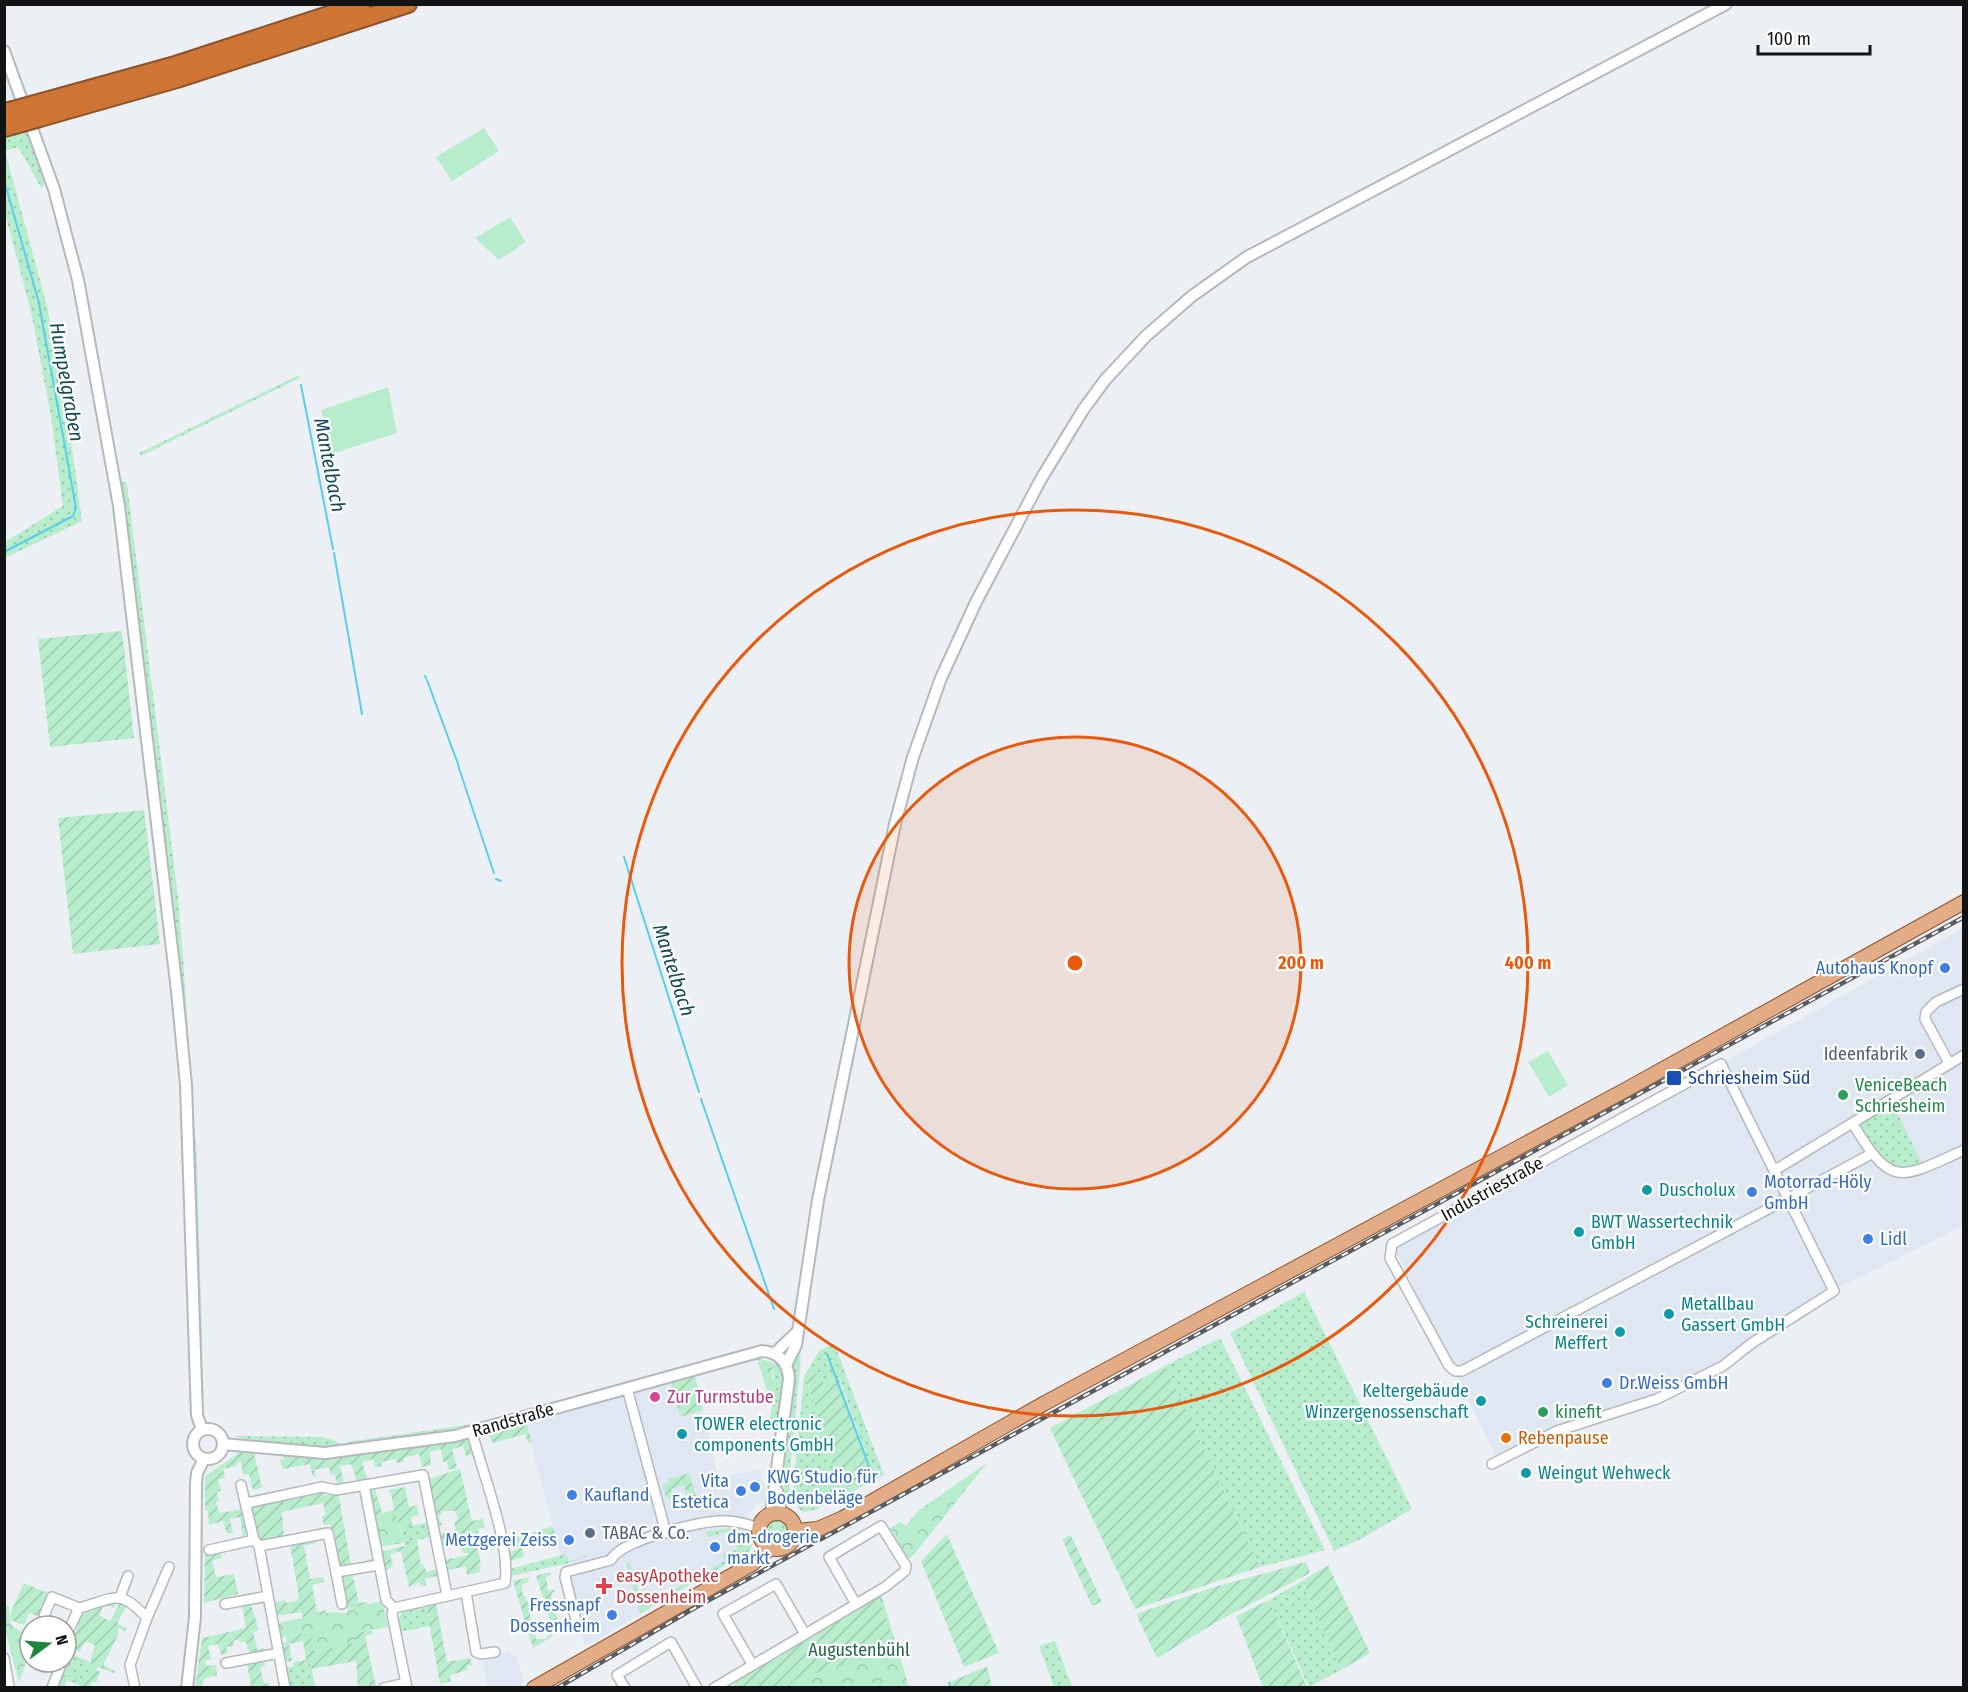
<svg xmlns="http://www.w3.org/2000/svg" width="1968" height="1692" font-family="'Fira Sans Condensed',sans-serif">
<defs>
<pattern id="grass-dots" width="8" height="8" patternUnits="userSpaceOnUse" patternTransform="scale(1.5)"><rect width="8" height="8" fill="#b7edcc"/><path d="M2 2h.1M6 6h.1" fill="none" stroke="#9ccaae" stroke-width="1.8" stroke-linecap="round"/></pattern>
<pattern id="forest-crowns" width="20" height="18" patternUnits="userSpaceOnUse" patternTransform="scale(1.5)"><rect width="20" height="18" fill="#b7edcc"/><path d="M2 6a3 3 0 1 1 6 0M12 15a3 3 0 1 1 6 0" fill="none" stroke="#9ccaae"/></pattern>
<pattern id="garden-furrows" width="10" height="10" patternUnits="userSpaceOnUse" patternTransform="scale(1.5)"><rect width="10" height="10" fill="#b7edcc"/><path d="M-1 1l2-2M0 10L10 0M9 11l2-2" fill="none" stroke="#9ccaae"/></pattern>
</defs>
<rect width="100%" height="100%" fill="#ecf0f5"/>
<!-- built -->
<g fill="#dfe7f3">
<path d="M1963 928V1226L1834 1290 1837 1296 1725 1370 1634 1404 1552 1428 1495 1455 1394 1247Z"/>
<path d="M671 1382 680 1416 703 1410 718 1478 760 1469 768 1500 757 1504 748 1515 744 1531 748 1550 585 1647 525 1422Z"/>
<path d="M510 1650 511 1655H516L525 1684 519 1687H488L482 1662Z"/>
</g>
<!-- grass -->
<g fill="url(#grass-dots)" fill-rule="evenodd">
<path d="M28 131 45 180 42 189 18 147 5 151 47 306 67 411 82 521 5 558V542L63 506 51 416 31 312 5 213V137Z"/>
<path d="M299 375 300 378 141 456 139 453Z"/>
<path d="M124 481 127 484 178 897 183 957 197 1160 204 1414 191 1107 120 486Z"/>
<path d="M1893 1104 1921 1162C1886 1178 1874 1152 1858 1126Z"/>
<path d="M1304 1292 1412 1509 1363 1538 1334 1551 1230 1333Z"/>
<path d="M1220 1338 1325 1550 1260 1567 1165 1366Z"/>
<path d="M834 1343 884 1475 815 1510 803 1512 797 1507 793 1492 804 1377 819 1351ZM820 1372 824 1385 840 1379 869 1464 837 1477 806 1378Z"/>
<path d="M797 1351 801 1358 789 1480 790 1501 782 1502 793 1365Z"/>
<path d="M758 1358 777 1364 784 1375 777 1425 769 1424 772 1423C776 1405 774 1384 773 1366L757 1360 711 1371Z"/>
<path d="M480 1423 444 1432 346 1444 347 1442Z"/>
<path d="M236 1436 318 1437 332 1439 340 1444C324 1455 264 1442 243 1440Z"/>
<circle cx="778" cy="1532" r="16"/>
<path d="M430 1522 432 1537 403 1543 400 1528Z"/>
<path d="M736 1528 747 1532 752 1545 750 1551 668 1597 667 1593 725 1561 723 1554 737 1550 731 1531 708 1537 706 1531Z"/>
<path d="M597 1553 568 1563 512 1576 510 1569 566 1554 569 1561Z"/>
<path d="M1302 1581 1341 1670 1309 1687 1269 1600Z"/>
<path d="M425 1605 430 1626 400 1632 398 1621 403 1610Z"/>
<path d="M1055 1641 1072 1687H1054L1039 1646Z"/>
<path d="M69 1653 92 1663 84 1683 60 1673Z"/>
<path d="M311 1664 315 1687H288L285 1668Z"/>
</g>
<!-- forest -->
<g fill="url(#forest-crowns)">
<path d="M768 1361 773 1366 772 1378 776 1384C774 1397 777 1410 772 1424L769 1423 772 1406 758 1362Z"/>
<path d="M988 1462 911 1558H903L896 1545 899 1543 890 1528 900 1522 906 1526 918 1511Z"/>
<path d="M396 1511 403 1543 378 1547 373 1516Z"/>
<path d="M626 1562 630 1564 641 1599 667 1593 668 1597 640 1614Z"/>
<path d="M881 1594 909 1687 733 1688 736 1677Z"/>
<path d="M382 1601 388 1627 355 1633 357 1643 313 1651 309 1632 279 1638 277 1623 332 1612 347 1613 348 1609Z"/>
<path d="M4 1606H9L10 1624 30 1638V1652L19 1682 5 1630Z"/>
</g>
<!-- garden -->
<g fill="url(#garden-furrows)">
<path d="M122 631 134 738 50 747 38 639Z"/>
<path d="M144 810 160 944 73 954 58 818Z"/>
<path d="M1165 1366 1260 1567 1135 1609 1050 1428Z"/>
<path d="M820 1372 824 1385 839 1379 869 1464 837 1478 806 1377Z"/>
<path d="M695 1376 703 1410 680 1417 671 1382Z"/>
<path d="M526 1421 532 1442 528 1443 525 1434 493 1443 487 1433Z"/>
<path d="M464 1437 471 1442 474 1454 466 1456 463 1446 452 1449 457 1468 448 1470 447 1461 443 1462 441 1449 430 1452 431 1465 422 1467 419 1454 404 1458V1462L397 1463 396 1459 381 1462 382 1466 375 1467 373 1459 362 1462 368 1481 358 1483 351 1464 340 1466 344 1484 337 1485 335 1474 331 1475 329 1467 314 1470 316 1476 313 1477 310 1464 283 1469 280 1460 284 1459 283 1454C344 1461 404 1447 464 1437Z"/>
<path d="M240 1452 254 1453 262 1488 253 1490 249 1474 243 1475 241 1462H238L237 1466 223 1469 225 1478 218 1480 221 1491 217 1492 219 1501 216 1502 219 1513 244 1509 248 1532 243 1538 240 1517 230 1519 233 1533 227 1534 223 1521 209 1525 208 1510 205 1511V1476Z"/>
<path d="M460 1469 472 1521 483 1519 484 1527 478 1529 479 1535 475 1536 481 1564 479 1565 480 1572 467 1575 466 1566 446 1571 444 1560 468 1555V1553H463L459 1537 445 1540 446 1545 441 1546 438 1534 456 1530 454 1523 458 1518 455 1511H443L439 1517 442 1525 437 1526 428 1479Z"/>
<path d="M689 1473 696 1496 688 1499 684 1485 671 1489 674 1500 666 1497 662 1485 668 1482V1479Z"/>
<path d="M374 1486 382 1513 394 1510 391 1493 388 1490 405 1487 409 1507 417 1505 419 1515 411 1517 412 1526 400 1528 396 1511 373 1516 367 1493Z"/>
<path d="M323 1489 325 1496 338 1492 351 1565 374 1558 369 1564 344 1568 338 1564 330 1524 324 1525 322 1516 326 1515 323 1503 282 1512 284 1538 261 1543 256 1537 251 1510 255 1503Z"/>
<path d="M553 1526 556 1538 522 1548 524 1557 511 1561 509 1552 518 1549 516 1538Z"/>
<path d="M947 1534 999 1653 964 1667 921 1561Z"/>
<path d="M1071 1535 1102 1602 1092 1606 1062 1539Z"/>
<path d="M315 1538 316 1543 304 1546 310 1579 323 1577 324 1582 312 1585 317 1612 326 1610 327 1613 303 1618 302 1612 275 1616 272 1603 286 1600 287 1603 296 1601 299 1597 290 1544Z"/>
<path d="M417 1540 421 1566 424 1565 426 1572 438 1569 441 1579 438 1580 436 1576 425 1579 426 1585 420 1586 419 1582 409 1587 401 1551 390 1554 393 1566 384 1572 380 1552 403 1546 406 1547 405 1542Z"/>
<path d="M220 1550 222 1558 212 1561 216 1577 234 1574 238 1594 204 1603 205 1553Z"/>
<path d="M1306 1562 1310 1573 1220 1620 1157 1658 1136 1614 1214 1587Z"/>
<path d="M1328 1565 1370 1653 1341 1670 1302 1581Z"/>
<path d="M352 1572 359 1603 367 1602 368 1605 348 1609 340 1575Z"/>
<path d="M550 1572 551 1575 546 1577 548 1590H556L551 1594 553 1608H561L556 1612 558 1625 564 1626 553 1629 536 1576Z"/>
<path d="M530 1577 527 1583 522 1584V1592L528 1603 533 1602 534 1606 529 1608 531 1621 539 1622 534 1625 536 1639H545L551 1633 553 1636 533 1648 513 1581Z"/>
<path d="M24 1583 48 1593 50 1599 46 1607 41 1606 40 1617 29 1613 24 1625 10 1620 11 1612Z"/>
<path d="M878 1596 896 1648 789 1682 790 1687 737 1688 741 1678Z"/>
<path d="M117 1600 114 1608 104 1604 99 1615 110 1621 120 1603 127 1606 117 1623 126 1628 125 1631 118 1628V1635L103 1665 115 1671 114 1673 98 1667 96 1670 100 1672 96 1683 92 1682 90 1687H79V1685L67 1680 64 1687 59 1685 54 1688 60 1673 84 1682 92 1664 90 1662 95 1645 86 1641 79 1652 69 1646 71 1631 76 1633 78 1627 73 1625 79 1610Z"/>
<path d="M1269 1600 1307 1687H1263L1236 1616Z"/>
<path d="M250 1602 259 1630 253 1632 257 1649 264 1648V1651L250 1654 246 1642H240L239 1639 233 1641 234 1646 226 1647 228 1653 221 1655 218 1644 208 1646 211 1659 205 1661 206 1666 216 1665 217 1675 204 1679 202 1687 195 1688 202 1638 246 1628 242 1604Z"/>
<path d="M436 1604 447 1662 470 1658 472 1665 467 1666 468 1670 450 1675 451 1681 440 1684 426 1606Z"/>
<path d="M372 1630 373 1634 365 1636 376 1686 358 1687 356 1661 312 1669 310 1664 294 1667 293 1662 306 1660 303 1641 289 1644 292 1661 284 1662 280 1645 287 1642 286 1637 310 1632 314 1651 356 1643 355 1633Z"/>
<path d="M264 1658 265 1666 260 1667 264 1684 269 1683 270 1687H251L247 1662Z"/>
<path d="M987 1666 992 1687H952L950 1682Z"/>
</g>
<!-- pitch -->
<g fill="#b7edcc">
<path d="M484 128 499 151 452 181 436 157Z"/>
<path d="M510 217 526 242 499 260 475 238Z"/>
<path d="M388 387 397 433 331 454 321 410Z"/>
<path d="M1548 1051 1568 1085 1549 1097 1528 1062Z"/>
</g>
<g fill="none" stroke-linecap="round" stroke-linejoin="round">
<!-- stream -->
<g stroke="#58ceea" stroke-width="2">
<path d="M4 180 39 303 76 508 73 516 4 552"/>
<path d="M301 385 333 549"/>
<path d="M334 553 362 714"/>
<path d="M425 676 426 678"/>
<path d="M427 680 458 764"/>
<path d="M458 765 494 873"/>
<path d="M624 857 699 1092"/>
<path d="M496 879 501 881"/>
<path d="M701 1099 774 1309"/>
<path d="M827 1354 870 1469"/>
<path d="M949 1683 951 1688"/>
</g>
<defs>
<g id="minor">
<path d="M1949 1063 1925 1019 1926 1012 1936 1002 1964 989"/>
<path d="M1853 1124C1892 1189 1900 1179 1964 1150"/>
<path d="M1775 1170 1964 1055"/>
<path d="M627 1388 666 1533"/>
<path d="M1492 1464 1557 1431 1657 1399 1723 1366 1752 1343 1834 1291 1721 1064 1392 1244 1390 1258 1449 1366 1455 1371H1462C1571 1313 1680 1255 1789 1198 1816 1183 1844 1169 1871 1154"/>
<path d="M241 1485 254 1540 259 1546 285 1688"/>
<path d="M364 1485 386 1600 394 1608"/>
<path d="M247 1503 322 1487 336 1490 423 1475 447 1595"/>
<path d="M259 1546 328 1533 336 1572 379 1565"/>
<path d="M209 1550 254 1540"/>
<path d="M336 1572 342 1604"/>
<path d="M466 1592 476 1652 481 1654 495 1652"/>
<path d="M120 1597 128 1576"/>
<path d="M225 1604 268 1596"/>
<path d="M44 1616 52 1597 79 1608"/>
<path d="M147 1618 169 1567"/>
<path d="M576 1620 565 1577 566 1572 611 1560C619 1541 696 1522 718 1521 731 1520 747 1524 759 1528"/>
<path d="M66 1652 67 1634 79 1608C115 1598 120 1588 147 1618L130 1665 135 1688"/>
<path d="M4 1658 9 1686"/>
<path d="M226 1663 279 1653"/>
<path d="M752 1664 723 1614 776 1584 805 1634"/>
<path d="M52 1688 62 1662"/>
<path d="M384 1688 406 1683"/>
<path d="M407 1688 392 1614 394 1608 505 1583C511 1544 482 1472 472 1432"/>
<path d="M625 1688 617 1675 671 1642 697 1688"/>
<path d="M714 1688 885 1587 905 1571 906 1566 881 1526 829 1557 856 1604"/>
</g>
<g id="tertiary">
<path d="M4 51 54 189 78 280 119 506 177 991 186 1085 197 1415 202 1430"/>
<path d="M775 1353 796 1333"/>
<path d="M786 1365 796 1345 818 1200 895 824 913 757 941 678 976 602 1041 479 1083 410 1105 380 1146 336 1192 296 1247 257 1726 4"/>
<circle cx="208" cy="1444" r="15"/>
<path d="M223 1444 325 1453 455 1436 762 1351C779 1352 788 1362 789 1379L771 1514"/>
<path d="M777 1491 781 1513"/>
<path d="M187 1688 195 1617 196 1483 197 1473 204 1459"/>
</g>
<g id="primary">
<circle cx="777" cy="1531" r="18"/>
<path d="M796 1531 818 1529 843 1518 1045 1403 1629 1088 1964 902"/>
<path d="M534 1688 752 1564 770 1548"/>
</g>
<g id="motorway">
<path d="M35 104 172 66 362 4"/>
<path d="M4 112 17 109"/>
<path d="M40 118 177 79 408 4"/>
<path d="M4 128 22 123"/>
</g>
</defs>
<!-- minor casing -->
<use href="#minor" stroke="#b5b8bd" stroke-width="12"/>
<!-- tertiary casing -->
<use href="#tertiary" stroke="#b5b8bd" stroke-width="14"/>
<!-- primary casing -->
<use href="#primary" stroke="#8c532a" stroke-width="16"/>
<!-- motorway casing -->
<use href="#motorway" stroke="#8c532a" stroke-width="20"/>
<!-- minor -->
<use href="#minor" stroke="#fff" stroke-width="9"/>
<!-- tertiary -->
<use href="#tertiary" stroke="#fff" stroke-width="10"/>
<!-- primary -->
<use href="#primary" stroke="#e2ac86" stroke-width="14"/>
<!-- motorway -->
<use href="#motorway" stroke="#ce7536" stroke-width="16"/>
<defs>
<path id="rail" d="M557 1688 698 1606 1964 917"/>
</defs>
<!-- rail casing -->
<use href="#rail" stroke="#5a5c5f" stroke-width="4.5"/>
<!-- rail -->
<use href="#rail" stroke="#fff" stroke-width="2" stroke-dasharray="7" stroke-linecap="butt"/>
<defs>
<g id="motorway-bridge">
<path d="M17 109 35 104"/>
<path d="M22 123 40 118"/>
</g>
</defs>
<!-- motorway-bridge casing -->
<use href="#motorway-bridge" stroke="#8c532a" stroke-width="20" stroke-linecap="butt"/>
<!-- motorway-bridge -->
<use href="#motorway-bridge" stroke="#ce7536" stroke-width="16"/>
</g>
<!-- distance rings -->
<circle cx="1075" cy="963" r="226" fill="#e8590c" fill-opacity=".12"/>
<g fill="none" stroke="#e8590c" stroke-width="3">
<circle cx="1075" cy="963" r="226"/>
<circle cx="1075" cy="963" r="453"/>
</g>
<!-- markers -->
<g fill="#3f7fe0" stroke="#fff" stroke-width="2">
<circle cx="1945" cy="968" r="6"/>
<circle cx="1752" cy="1192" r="6"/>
<circle cx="1868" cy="1239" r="6"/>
<circle cx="1607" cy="1383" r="6"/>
<circle cx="755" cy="1487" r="6"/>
<circle cx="741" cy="1491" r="6"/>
<circle cx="572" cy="1495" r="6"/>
<circle cx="569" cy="1540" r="6"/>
<circle cx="715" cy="1547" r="6"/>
<circle cx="612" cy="1615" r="6"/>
</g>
<g fill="#5c6f8a" stroke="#fff" stroke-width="2">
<circle cx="1920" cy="1054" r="6"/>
<circle cx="590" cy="1533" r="6"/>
</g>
<rect fill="#1a4fb4" stroke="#fff" stroke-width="2" x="1666" y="1070" width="16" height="16" rx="3"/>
<g fill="#2e9e5b" stroke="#fff" stroke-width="2">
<circle cx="1843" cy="1095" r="6"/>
<circle cx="1543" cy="1412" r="6"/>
</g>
<g fill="#0f9aa8" stroke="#fff" stroke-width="2">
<circle cx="1647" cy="1190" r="6"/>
<circle cx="1579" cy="1232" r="6"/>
<circle cx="1669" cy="1314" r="6"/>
<circle cx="1620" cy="1332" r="6"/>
<circle cx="1481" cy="1401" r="6"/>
<circle cx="682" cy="1434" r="6"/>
<circle cx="1526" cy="1473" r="6"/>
</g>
<circle fill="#d1479c" stroke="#fff" stroke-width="2" cx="655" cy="1397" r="6"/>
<circle fill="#e8710a" stroke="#fff" stroke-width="2" cx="1506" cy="1438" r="6"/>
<path fill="#e0444e" stroke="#fff" stroke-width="2" d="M601 1577h6v6h6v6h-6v6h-6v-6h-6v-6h6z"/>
<g text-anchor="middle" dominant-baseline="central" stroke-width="4.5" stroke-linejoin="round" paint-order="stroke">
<!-- shop labels -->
<g font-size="18" fill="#366cbe" stroke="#fff" text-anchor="start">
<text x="1933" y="968" text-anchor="end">Autohaus Knopf</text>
<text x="1764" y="1182">Motorrad-Höly<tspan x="1764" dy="21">GmbH</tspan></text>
<text x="1880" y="1239">Lidl</text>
<text x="1619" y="1383">Dr.Weiss GmbH</text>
<text x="767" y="1477">KWG Studio für<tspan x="767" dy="21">Bodenbeläge</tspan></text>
<text x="729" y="1481" text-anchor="end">Vita<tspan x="729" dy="21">Estetica</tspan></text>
<text x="584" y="1495">Kaufland</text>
<text x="727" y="1537">dm-drogerie<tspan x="727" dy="21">markt</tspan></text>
<text x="557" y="1540" text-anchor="end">Metzgerei Zeiss</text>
<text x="600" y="1605" text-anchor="end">Fressnapf<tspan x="600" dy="21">Dossenheim</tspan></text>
</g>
<!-- service labels -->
<g font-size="18" fill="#4e5e75" stroke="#fff" text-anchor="end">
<text x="1908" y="1054">Ideenfabrik</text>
<text x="602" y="1533" text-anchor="start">TABAC &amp; Co.</text>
</g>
<!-- transit labels -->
<g font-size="18" fill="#164399" stroke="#fff" text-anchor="start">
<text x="1688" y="1078">Schriesheim Süd</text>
</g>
<!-- leisure labels -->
<g font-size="18" fill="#27864d" stroke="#fff" text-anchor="start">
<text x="1855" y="1085">VeniceBeach<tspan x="1855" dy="21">Schriesheim</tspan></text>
<text x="1555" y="1412">kinefit</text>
</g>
<!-- street labels -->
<g font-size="18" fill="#121315" stroke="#fff">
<text transform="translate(1492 1189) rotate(-29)">Industriestraße</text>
<text transform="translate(513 1420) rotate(-16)">Randstraße</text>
</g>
<!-- culture labels -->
<g font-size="18" fill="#0d838f" stroke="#fff" text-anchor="start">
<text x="1659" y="1190">Duscholux</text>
<text x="1591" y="1222">BWT Wassertechnik<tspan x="1591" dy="21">GmbH</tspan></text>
<text x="1681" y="1304">Metallbau<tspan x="1681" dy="21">Gassert GmbH</tspan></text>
<text x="1608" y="1322" text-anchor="end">Schreinerei<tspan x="1608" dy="21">Meffert</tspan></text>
<text x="1469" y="1391" text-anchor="end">Keltergebäude<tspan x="1469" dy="21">Winzergenossenschaft</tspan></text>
<text x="694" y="1424">TOWER electronic<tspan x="694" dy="21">components GmbH</tspan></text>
<text x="1538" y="1473">Weingut Wehweck</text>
</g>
<!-- hotel labels -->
<g font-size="18" fill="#b23c85" stroke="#fff" text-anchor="start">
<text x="667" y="1397">Zur Turmstube</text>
</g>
<!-- food labels -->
<g font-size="18" fill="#c56008" stroke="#fff" text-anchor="start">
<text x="1518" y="1438">Rebenpause</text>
</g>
<!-- health labels -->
<g font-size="18" fill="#be3a42" stroke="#fff" text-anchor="start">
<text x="616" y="1576">easyApotheke<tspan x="616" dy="21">Dossenheim</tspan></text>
</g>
<!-- park labels -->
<g font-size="18" fill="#256545" stroke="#fff">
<text x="859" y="1650">Augustenbühl</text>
</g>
<!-- water labels -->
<g font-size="20" font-style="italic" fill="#144854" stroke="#fff">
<text transform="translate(67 382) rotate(80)">Humpelgraben</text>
<text transform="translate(330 465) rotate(79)">Mantelbach</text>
<text transform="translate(674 970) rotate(72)">Mantelbach</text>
</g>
</g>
<circle cx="1075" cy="963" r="9" fill="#e8590c" stroke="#fff" stroke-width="3"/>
<g font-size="18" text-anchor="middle" font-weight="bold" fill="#e8590c" stroke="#fff" stroke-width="4.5" stroke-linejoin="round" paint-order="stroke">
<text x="1301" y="969">200 m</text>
<text x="1528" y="969">400 m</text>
</g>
<!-- border -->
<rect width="1968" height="1692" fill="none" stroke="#121315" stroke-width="12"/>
<!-- north arrow -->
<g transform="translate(48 1644) rotate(74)"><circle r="28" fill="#ffffff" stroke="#a0a1a1" stroke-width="1.5"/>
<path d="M0-4.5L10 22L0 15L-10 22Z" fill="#1e863c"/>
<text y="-9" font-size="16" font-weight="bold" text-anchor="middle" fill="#121315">N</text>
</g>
<!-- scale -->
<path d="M1758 45v9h112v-9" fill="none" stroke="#121315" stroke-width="3"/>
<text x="1767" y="45" font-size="18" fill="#121315" stroke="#ffffff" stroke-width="4.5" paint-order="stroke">100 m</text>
</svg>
